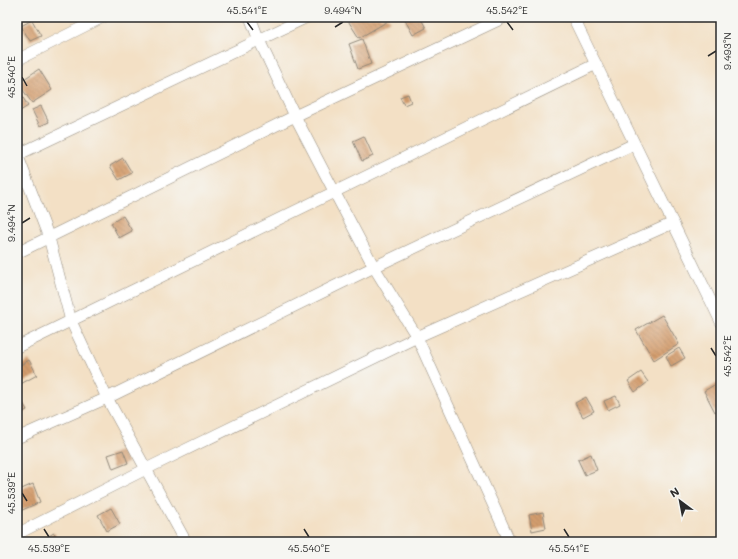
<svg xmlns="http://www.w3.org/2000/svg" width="738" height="559" font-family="Mali,sans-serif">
<defs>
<pattern id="building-back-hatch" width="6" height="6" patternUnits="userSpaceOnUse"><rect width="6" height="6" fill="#d49e6e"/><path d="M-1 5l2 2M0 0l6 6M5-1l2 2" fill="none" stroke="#ac815b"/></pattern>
</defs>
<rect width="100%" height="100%" fill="#f6f6f2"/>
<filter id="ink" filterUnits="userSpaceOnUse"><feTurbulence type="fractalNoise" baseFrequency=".025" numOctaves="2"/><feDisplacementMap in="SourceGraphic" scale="8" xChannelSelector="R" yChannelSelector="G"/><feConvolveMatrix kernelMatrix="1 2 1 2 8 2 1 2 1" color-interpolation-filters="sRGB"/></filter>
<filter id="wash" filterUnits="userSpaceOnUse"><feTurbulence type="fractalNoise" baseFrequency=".012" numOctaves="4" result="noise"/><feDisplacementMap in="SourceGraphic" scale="16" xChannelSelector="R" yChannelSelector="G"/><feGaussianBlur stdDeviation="0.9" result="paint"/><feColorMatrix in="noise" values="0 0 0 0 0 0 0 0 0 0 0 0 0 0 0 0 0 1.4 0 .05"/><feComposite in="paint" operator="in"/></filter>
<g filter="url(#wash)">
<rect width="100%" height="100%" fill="#f3e0c5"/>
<g id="blocks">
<!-- building -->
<g fill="url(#building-back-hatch)">
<path d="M350 17H388L390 20 359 38 347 19Z"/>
<path d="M410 17H420L426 28 413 35 405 20Z"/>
<path d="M32 20 41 36 30 41 21 26Z"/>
<path d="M362 39 371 64 358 69 349 44Z"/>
<path d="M39 69 52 90 32 103 18 83Z"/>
<path d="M17 88 28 106 17 113Z"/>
<path d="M408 94 411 102 404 105 400 97Z"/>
<path d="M41 106 49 122 40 126 32 110Z"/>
<path d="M364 136 373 156 362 161 353 141Z"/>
<path d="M123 158 132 173 119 180 110 166Z"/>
<path d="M123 216 132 231 119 238 111 223Z"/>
<path d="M662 315 679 344 654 360 636 330Z"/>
<path d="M679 348 685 358 671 366 666 356Z"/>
<path d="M29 360 37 375 17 386V367Z"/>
<path d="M641 372 648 382 635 392 628 381Z"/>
<path d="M721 381V408L715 412 704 391Z"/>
<path d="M19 396 27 410 17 415V397Z"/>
<path d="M616 396 620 404 608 410 604 401Z"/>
<path d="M586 397 594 411 583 417 575 403Z"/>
<path d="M123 450 128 463 113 469 108 455Z"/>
<path d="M591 454 597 470 585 475 578 460Z"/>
<path d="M33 484 40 502 18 512 17 491Z"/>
<path d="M111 508 120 524 107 531 98 515Z"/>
<path d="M543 512 546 528 532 531 529 515Z"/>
<path d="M54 533 59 542H38Z"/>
</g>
</g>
</g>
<g filter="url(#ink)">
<use href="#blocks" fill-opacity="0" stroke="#8f8678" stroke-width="1"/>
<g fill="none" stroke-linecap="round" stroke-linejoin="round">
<defs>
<g id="minor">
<path d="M250 17 259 40 295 116 335 193 374 267 417 337 510 542"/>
<path d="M573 17 721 322"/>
<path d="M17 60 103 17"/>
<path d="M17 154 49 238 71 321 107 398 186 542"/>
<path d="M17 155 307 17"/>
<path d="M17 253 295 116 505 17"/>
<path d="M17 347 596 64"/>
<path d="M17 438 107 398 374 267 634 144"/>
<path d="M17 534 146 469 417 337 673 223"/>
</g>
</defs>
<!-- minor casing -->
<use href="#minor" stroke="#8f8678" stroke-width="12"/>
<!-- minor -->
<use href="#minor" stroke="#fff" stroke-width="11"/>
</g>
</g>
<!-- ticks -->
<path fill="none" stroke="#2b2b2b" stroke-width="1.5" d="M247 22 253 30M507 22 513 30M335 27 343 22M708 56 716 51M22 77 27 86M22 223 30 218M711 348 716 356M22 493 27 501M44 529 49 537M304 529 309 537M564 529 569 537"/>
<!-- margin -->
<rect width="738" height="559" fill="none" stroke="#f6f6f2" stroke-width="44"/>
<!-- north arrow -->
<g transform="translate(680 501) rotate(328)" stroke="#f6f6f2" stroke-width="3" paint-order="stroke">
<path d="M0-3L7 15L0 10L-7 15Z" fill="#2b2b2b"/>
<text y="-6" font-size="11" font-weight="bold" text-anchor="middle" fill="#2b2b2b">N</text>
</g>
<rect x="22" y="22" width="694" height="515" fill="none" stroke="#2b2b2b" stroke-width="1.5"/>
<g font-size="10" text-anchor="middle" fill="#2b2b2b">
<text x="247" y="14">45.541°E</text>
<text x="343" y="14">9.494°N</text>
<text x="507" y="14">45.542°E</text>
<text transform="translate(727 51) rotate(-90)" y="4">9.493°N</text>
<text transform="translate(11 77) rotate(-90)" y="4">45.540°E</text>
<text transform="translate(11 223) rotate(-90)" y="4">9.494°N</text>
<text transform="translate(727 356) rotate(-90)" y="4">45.542°E</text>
<text transform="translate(11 493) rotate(-90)" y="4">45.539°E</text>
<text x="49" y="552">45.539°E</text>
<text x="309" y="552">45.540°E</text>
<text x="569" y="552">45.541°E</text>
</g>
</svg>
